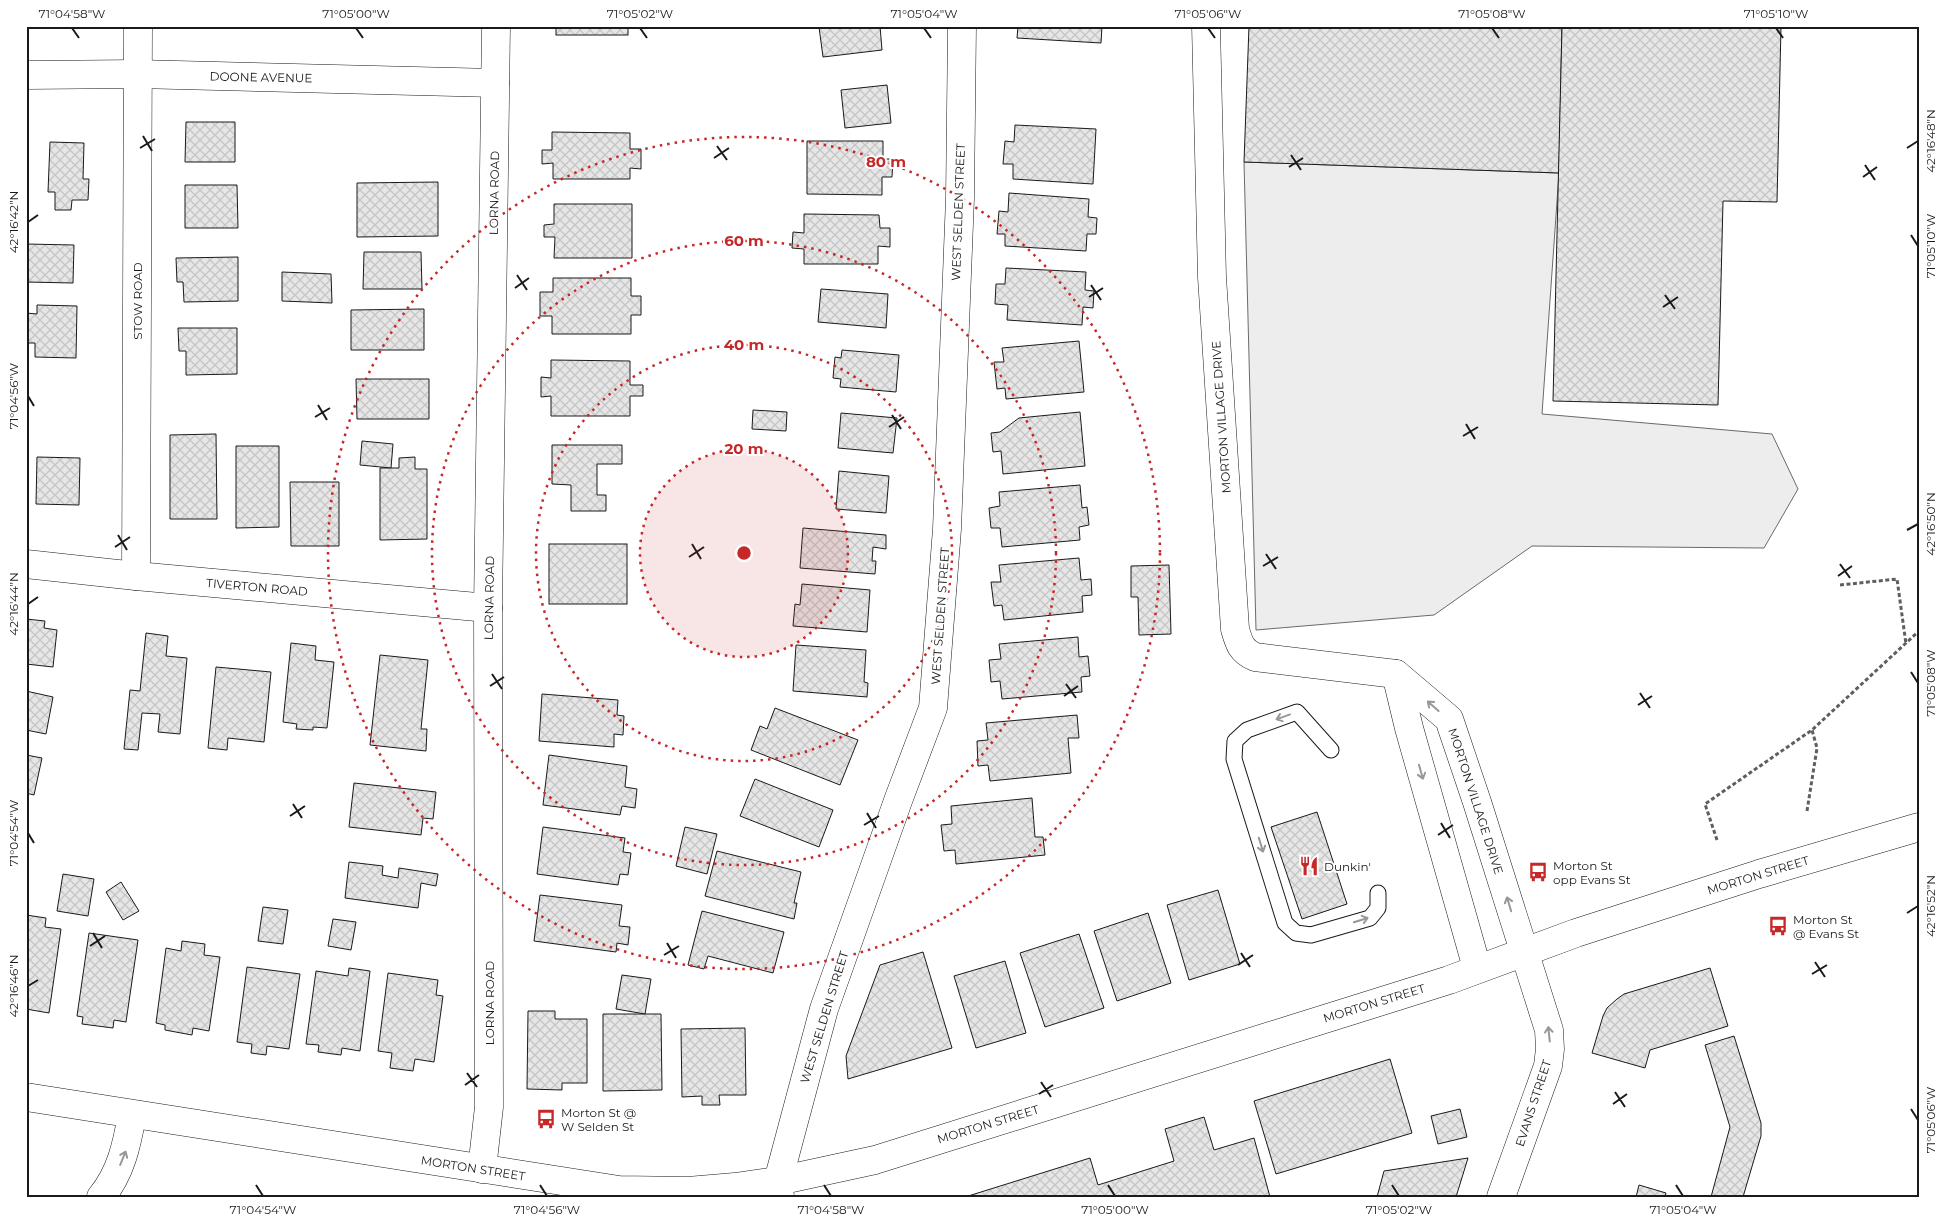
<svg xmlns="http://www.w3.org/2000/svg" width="1945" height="1223" font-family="Montserrat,sans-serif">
<defs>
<pattern id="building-cross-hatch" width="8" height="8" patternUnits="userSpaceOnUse" patternTransform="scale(1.25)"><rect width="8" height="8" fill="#e6e6e6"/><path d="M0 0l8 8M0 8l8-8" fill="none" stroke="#c5c5c5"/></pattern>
</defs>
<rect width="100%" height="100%" fill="#fff"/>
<!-- built -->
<path fill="#ededed" stroke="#6a6a6a" d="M1244 162 1559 173 1542 414 1772 434 1798 489 1764 548 1532 546 1434 615 1256 630Z"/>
<!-- building -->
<g fill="url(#building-cross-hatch)" stroke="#1a1a1a">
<rect x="556" y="26" width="72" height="9"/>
<path d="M830 26H880L882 50 823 57 819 27Z"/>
<path d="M1018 26H1102L1101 43 1017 38Z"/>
<path d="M1249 26H1562L1559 173 1244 162Z"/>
<path d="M1562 26H1781L1777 202 1723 201 1718 405 1553 401Z"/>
<path d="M887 85 891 123 845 128 841 90Z"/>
<path d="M186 122H235V162H185Z"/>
<path d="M1015 125 1096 129 1093 184 1013 179V164H1003L1005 141 1014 142Z"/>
<path d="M552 132 630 133V149H641V169L630 168V179H553V163L542 164V150H552Z"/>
<path d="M26 141H28L26 209Z"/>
<path d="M807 141H883V159H893L892 177H882V195L807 194Z"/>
<path d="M50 142 84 143 83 179H89L88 200H72L71 210H55V192H48Z"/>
<path d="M438 182V236L357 237V183Z"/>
<path d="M185 185H237L238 228H185Z"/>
<path d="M1009 193 1089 199 1088 217 1097 218 1096 234H1087L1086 251 1005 246V234H997L999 211 1008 212Z"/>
<path d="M554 204H632V258H554L555 237H544V225L554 224Z"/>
<path d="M804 214 879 215 880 228H890V247L878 246V264H804V249L792 248 793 232 804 233Z"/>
<path d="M26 244 74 245 73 283 26 282Z"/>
<path d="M364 252H421L422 289H363Z"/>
<path d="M238 257V301L184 302 183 282H177L176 258Z"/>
<path d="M1006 268 1086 272 1085 290 1094 291 1093 308 1083 307 1082 325 1007 320 1008 305 995 304 996 284H1005Z"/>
<path d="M282 272 331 274 332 303 282 301Z"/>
<path d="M553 278H631V296H641V315H631V334H552V316H540V292H553Z"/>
<path d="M821 289 888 294 886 328 818 322Z"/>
<path d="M37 305 77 306 76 358 35 357V343H26V313L37 314Z"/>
<path d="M424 309V350H351V310Z"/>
<path d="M178 328H237V374L186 375V351H179Z"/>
<path d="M1079 341 1084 392 1006 399 1005 388 997 389 994 362H1004L1002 348Z"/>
<path d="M842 350 899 355 896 392 840 387 841 379 833 378 835 357 841 358Z"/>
<path d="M551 360 630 361V385H643V396H630V416H551V396L541 397V377L551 378Z"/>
<path d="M356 379H429V419H357Z"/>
<path d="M753 410 787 412 786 431 752 429Z"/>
<path d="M1080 412 1085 466 1003 474 1001 451 993 452 991 433 1000 432 1019 418Z"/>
<path d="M841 413 897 418 893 453 838 448Z"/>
<path d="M216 434 217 519H170V435Z"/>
<path d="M362 441 393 444 391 468 360 465Z"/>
<path d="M552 445H622V464H597V495H606V511H571V485L552 484Z"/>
<path d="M236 446H279V527L236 528Z"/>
<path d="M37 457 80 458 79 505 36 504Z"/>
<path d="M415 457V469H427V539L380 540V468H399V458Z"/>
<path d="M839 471 889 476 886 513 836 509Z"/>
<path d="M290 482H339V546H291Z"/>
<path d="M1080 485 1082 508 1087 507 1089 525 1079 527 1080 540 1002 547 1000 528H991L989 508 1000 506 999 492Z"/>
<path d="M803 528 886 535V549L873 547 872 561H876L875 574 800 568Z"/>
<rect x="549" y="544" width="78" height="60"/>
<path d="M1079 558 1081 580 1091 579 1092 595 1082 596 1083 612 1004 620 1002 605 994 606 991 582H1001L999 565Z"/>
<path d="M1169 565 1171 634 1139 635 1138 597H1131V566Z"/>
<path d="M802 584 870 590 867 632 793 626 795 604 800 605Z"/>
<path d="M26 619 45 621 44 628 57 630 53 667 26 664Z"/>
<path d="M146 633 168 636 166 656 187 658 180 734 158 732 160 714 142 713 138 750 124 749 130 690 140 691Z"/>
<path d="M1078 637 1079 657 1088 656 1090 676 1081 677 1082 692 1002 699 1000 681 991 682 989 660 1001 659 999 644Z"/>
<path d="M291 643 316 646 315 660 334 662 327 728 313 727V730L296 729 297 724 283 722Z"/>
<path d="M796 645 866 650 864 682 868 683 867 697 793 691Z"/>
<path d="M380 655 428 660 421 729H427L426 751 370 745Z"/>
<path d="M216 667 271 672 264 742 228 738 227 750 208 748Z"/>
<path d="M26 691 53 697 46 734 26 730Z"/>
<path d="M542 694 618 700 617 715 624 716 623 735 614 734V747L539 741Z"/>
<path d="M775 708 858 740 840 785 751 750 760 726 767 729Z"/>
<path d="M1077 715 1079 738H1068L1071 773 990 781 988 765 978 766 977 741 988 740 986 723Z"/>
<path d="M26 755 42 758 34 795 26 793Z"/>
<path d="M549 755 627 766 625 787 637 789 635 808 622 806 620 815 543 805Z"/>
<path d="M755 779 833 810 819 847 740 816Z"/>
<path d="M354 783 436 792 433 819 423 818 421 835 349 827Z"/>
<path d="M1032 798 1035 837H1043L1045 855 956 864 955 850 944 851 941 825 952 824 951 806Z"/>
<path d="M1317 812 1347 904 1302 919 1271 827Z"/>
<path d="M543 827 625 838 623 852 631 853 628 875 620 874 618 885 537 874Z"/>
<path d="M685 827 717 834 707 874 676 866Z"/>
<path d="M717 851 801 872 794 903H797L794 919 705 896Z"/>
<path d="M349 862 383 866 382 875 398 878 399 868 438 874 436 886 421 883 418 908 345 898Z"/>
<path d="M63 874 94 879 88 916 57 911Z"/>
<path d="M121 882 139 911 123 920 106 892Z"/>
<path d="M1218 890 1240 964 1189 980 1167 905Z"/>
<path d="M540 895 622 905 619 926 630 927 628 945 617 943 616 952 534 941Z"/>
<path d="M263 907 288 910 283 944 258 941Z"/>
<path d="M702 911 784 932 773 973 708 956 704 969 688 965Z"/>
<path d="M1148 913 1171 983 1117 1001 1094 931Z"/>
<path d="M26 915 46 918 45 927 61 929 49 1013 26 1009Z"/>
<path d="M333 919 356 922 351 950 328 946Z"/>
<path d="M89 933 138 940 126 1022 114 1020 113 1028 82 1024 83 1017 77 1016Z"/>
<path d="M1079 934 1104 1008 1045 1027 1020 953Z"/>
<path d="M182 941 205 944 204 955 220 957 209 1031 193 1028 192 1035 165 1030V1025L156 1023 166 948 181 951Z"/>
<path d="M923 952 952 1048 848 1079 846 1056 880 965Z"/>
<path d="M1005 961 1026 1033 976 1048 954 976Z"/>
<path d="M247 967 300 974 289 1049 267 1046 266 1055 251 1053 252 1044 237 1042Z"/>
<path d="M349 968 370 971 360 1051 342 1048 341 1055 318 1052 319 1045 306 1044 316 971 348 976Z"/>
<path d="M1710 968 1728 1026 1650 1050 1645 1068 1592 1053 1603 1016 1607 1008 1617 999 1624 994Z"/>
<path d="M388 973 438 980 436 995 443 996 434 1062 415 1059 413 1071 390 1068 392 1053 378 1051Z"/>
<path d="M622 975 651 979 645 1014 616 1009Z"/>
<path d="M528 1011H555V1019H587V1083H562V1090L527 1089Z"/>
<path d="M603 1014H661L662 1090 603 1091Z"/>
<path d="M745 1028 746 1095H719L720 1105H702V1096L682 1097 681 1029Z"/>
<path d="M1734 1036 1761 1123V1136L1743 1197H1711L1730 1127 1705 1045Z"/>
<path d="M1390 1059 1412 1133 1276 1174 1254 1101Z"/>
<path d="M1460 1109 1467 1137 1438 1144 1431 1116Z"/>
<path d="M1204 1117 1214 1150 1254 1138 1270 1197H965L1090 1158 1098 1185 1174 1161 1165 1129Z"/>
<path d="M1468 1158 1456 1197H1377L1384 1171Z"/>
<path d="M1639 1185 1666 1193 1665 1197H1636Z"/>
</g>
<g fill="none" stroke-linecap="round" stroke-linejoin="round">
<defs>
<path id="lane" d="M1331 750 1297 712 1247 730 1235 741 1234 759 1285 923 1296 933 1311 935 1370 918 1378 908V893"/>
<g id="street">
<path d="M1206 26 1212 277 1235 629C1239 643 1241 651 1255 657L1396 674 1449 719 1477 802 1549 1030 1550 1049 1548 1066 1501 1197"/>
<path d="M26 75 137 74 495 83"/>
<path d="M26 564 136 576 488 608"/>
<path d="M136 576 138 26"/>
<path d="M1396 674 1409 728 1477 968"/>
<path d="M482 1169 489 1107 488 608 496 26"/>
<path d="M101 1197C121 1173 127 1144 132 1115"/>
<path d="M780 1197 778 1181 824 1009 899 798 933 708 947 529 960 198 962 26"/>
</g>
<path id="highway" d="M26 1097 619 1190 688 1191 735 1187 778 1181 875 1160 1449 980 1576 933 1759 874 1919 827"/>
</defs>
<!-- lane casing -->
<use href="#lane" stroke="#1a1a1a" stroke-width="17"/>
<!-- street casing -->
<use href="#street" stroke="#1a1a1a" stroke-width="29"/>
<!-- highway casing -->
<use href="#highway" stroke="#1a1a1a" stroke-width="29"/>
<!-- path -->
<g stroke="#5f5f5f" stroke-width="3" stroke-dasharray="4 2.5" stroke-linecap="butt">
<path d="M1840 585 1897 579 1906 644"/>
<path d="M1807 811 1817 748 1812 730"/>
<path d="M1717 840 1705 804 1812 730 1919 631"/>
</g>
<!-- lane -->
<use href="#lane" stroke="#fff" stroke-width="15"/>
<!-- street -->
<use href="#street" stroke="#fff" stroke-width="28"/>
<!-- highway -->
<use href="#highway" stroke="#fff" stroke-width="28"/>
</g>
<!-- one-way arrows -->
<defs><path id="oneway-shaft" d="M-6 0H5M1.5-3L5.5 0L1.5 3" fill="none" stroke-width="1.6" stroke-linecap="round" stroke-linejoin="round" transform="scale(1.25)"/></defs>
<g stroke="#989898">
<use href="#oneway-shaft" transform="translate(1433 706) rotate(-139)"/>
<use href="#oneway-shaft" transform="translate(1283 717) rotate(160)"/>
<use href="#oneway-shaft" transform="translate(1421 772) rotate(74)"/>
<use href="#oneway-shaft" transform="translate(1261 845) rotate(73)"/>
<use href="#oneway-shaft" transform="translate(1509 904) rotate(-107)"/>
<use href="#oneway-shaft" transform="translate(1361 920) rotate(-17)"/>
<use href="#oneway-shaft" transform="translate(1549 1034) rotate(-96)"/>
<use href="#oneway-shaft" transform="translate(123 1158) rotate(-68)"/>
</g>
<!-- ticks -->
<path fill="none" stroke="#1a1a1a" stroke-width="2" d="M72 28 79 38M356 28 363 38M640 28 647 38M924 28 931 38M1208 28 1215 38M1492 28 1499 38M1776 28 1783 38M143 136 152 151M717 146 727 160M140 148 155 139M1907 148 1918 141M1291 155 1301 170M714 158 729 148M1865 165 1875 180M1289 167 1303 158M1863 177 1877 167M28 222 38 215M1911 235 1918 246M517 275 527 290M1091 285 1101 300M515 288 529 278M1665 295 1675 309M1089 297 1103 288M1663 307 1678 297M28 396 34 406M318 405 327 420M892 415 901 429M315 417 330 408M1466 424 1475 439M889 427 904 417M1463 436 1478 427M1907 530 1918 524M118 535 127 550M692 544 701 559M115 547 130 537M1266 554 1276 569M689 557 704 547M1840 564 1850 578M1263 566 1278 557M1838 576 1852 566M28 604 38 597M1911 672 1918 683M492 674 502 689M1066 684 1076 698M490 686 504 677M1640 693 1650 708M1064 696 1078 686M1638 705 1652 696M293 804 302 818M867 813 876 828M290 816 305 806M1441 823 1450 838M864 825 879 816M28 833 34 843M1438 835 1453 825M1907 913 1918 906M93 933 102 948M667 943 676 958M90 946 105 936M1241 953 1250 967M664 955 679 946M1815 962 1825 977M1238 965 1253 955M1812 974 1827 965M28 986 38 980M467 1073 477 1087M1041 1082 1051 1097M465 1085 479 1075M1615 1092 1625 1107M1039 1094 1053 1085M1613 1104 1627 1094M1911 1109 1918 1120M256 1185 263 1196M540 1185 547 1196M824 1185 831 1196M1108 1185 1115 1196M1392 1185 1399 1196M1676 1185 1683 1196"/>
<!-- distance rings -->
<circle cx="744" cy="553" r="104" fill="#c62828" fill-opacity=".12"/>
<g fill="none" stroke="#c62828" stroke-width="2.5" stroke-dasharray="2.5 5">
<circle cx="744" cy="553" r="104"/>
<circle cx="744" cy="553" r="208"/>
<circle cx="744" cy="553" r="312"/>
<circle cx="744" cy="553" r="416"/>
</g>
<!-- icons -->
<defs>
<symbol id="restaurant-bare" viewBox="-9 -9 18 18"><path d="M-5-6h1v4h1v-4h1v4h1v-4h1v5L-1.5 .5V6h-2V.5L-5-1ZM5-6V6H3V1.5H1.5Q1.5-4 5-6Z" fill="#c62828" stroke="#fff" stroke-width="2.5" paint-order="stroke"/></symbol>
<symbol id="bus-bare" viewBox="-9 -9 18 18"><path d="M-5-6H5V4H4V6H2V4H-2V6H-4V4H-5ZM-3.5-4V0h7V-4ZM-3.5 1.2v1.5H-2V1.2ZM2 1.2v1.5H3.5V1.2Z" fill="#c62828" stroke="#fff" stroke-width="2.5" paint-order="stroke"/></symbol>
</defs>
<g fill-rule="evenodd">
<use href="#restaurant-bare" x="1295" y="852" width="28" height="28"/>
<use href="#bus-bare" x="1524" y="858" width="28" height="28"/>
<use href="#bus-bare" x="1764" y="912" width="28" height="28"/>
<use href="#bus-bare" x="532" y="1105" width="28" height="28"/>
</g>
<g text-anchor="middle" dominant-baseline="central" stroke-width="4" stroke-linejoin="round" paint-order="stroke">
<!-- street labels -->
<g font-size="12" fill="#1a1a1a" stroke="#fff">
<text transform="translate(261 77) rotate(1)">DOONE AVENUE</text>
<text transform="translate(494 193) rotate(-89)">LORNA ROAD</text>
<text transform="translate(958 212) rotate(-88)">WEST SELDEN STREET</text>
<text transform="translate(137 301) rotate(-90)">STOW ROAD</text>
<text transform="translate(1221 417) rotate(-94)">MORTON VILLAGE DRIVE</text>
<text transform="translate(257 587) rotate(5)">TIVERTON ROAD</text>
<text transform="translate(489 598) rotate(-89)">LORNA ROAD</text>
<text transform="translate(940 616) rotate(-86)">WEST SELDEN STREET</text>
<text transform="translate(1476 801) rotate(72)">MORTON VILLAGE DRIVE</text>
<text transform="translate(1758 875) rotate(-17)">MORTON STREET</text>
<text transform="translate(489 1003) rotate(-90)">LORNA ROAD</text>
<text transform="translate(1374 1003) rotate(-17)">MORTON STREET</text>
<text transform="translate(824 1017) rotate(-73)">WEST SELDEN STREET</text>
<text transform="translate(1533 1103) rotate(-72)">EVANS STREET</text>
<text transform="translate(988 1124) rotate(-17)">MORTON STREET</text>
<text transform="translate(473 1168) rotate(9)">MORTON STREET</text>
</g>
<!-- poi labels -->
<g font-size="12" fill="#1a1a1a" stroke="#fff" text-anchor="start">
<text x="1553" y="865">Morton St<tspan x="1553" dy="14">opp Evans St</tspan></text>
<text x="1324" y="866">Dunkin'</text>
<text x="1793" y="919">Morton St<tspan x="1793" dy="14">@ Evans St</tspan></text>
<text x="561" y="1112">Morton St @<tspan x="561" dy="14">W Selden St</tspan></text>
</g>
</g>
<circle cx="744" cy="553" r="8" fill="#c62828" stroke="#fff" stroke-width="2.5"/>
<g font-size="15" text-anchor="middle" font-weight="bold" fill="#c62828" stroke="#fff" stroke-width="4" stroke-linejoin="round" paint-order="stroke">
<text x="886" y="167">80 m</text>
<text x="744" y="246">60 m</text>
<text x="744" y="350">40 m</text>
<text x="744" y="454">20 m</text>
</g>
<!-- border -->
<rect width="1945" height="1223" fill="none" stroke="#ffffff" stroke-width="55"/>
<rect x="28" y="28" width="1890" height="1168" fill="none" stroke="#1a1a1a" stroke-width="2"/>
<g font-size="12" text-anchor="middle" fill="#1a1a1a">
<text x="72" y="18">71°04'58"W</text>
<text x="356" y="18">71°05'00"W</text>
<text x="640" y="18">71°05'02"W</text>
<text x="924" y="18">71°05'04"W</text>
<text x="1208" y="18">71°05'06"W</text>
<text x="1492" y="18">71°05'08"W</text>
<text x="1776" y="18">71°05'10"W</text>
<text transform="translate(1931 141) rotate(-90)" y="4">42°16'48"N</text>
<text transform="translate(14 222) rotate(-90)" y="4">42°16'42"N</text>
<text transform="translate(1931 246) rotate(-90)" y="4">71°05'10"W</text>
<text transform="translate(14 396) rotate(-90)" y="4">71°04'56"W</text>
<text transform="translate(1931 524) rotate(-90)" y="4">42°16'50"N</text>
<text transform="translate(14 604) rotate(-90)" y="4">42°16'44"N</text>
<text transform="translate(1931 683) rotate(-90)" y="4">71°05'08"W</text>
<text transform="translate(14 833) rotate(-90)" y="4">71°04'54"W</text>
<text transform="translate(1931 906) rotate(-90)" y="4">42°16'52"N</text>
<text transform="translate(14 986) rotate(-90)" y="4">42°16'46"N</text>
<text transform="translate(1931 1120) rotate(-90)" y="4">71°05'06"W</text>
<text x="263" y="1214">71°04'54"W</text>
<text x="547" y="1214">71°04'56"W</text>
<text x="831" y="1214">71°04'58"W</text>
<text x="1115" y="1214">71°05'00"W</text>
<text x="1399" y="1214">71°05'02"W</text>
<text x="1683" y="1214">71°05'04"W</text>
</g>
</svg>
